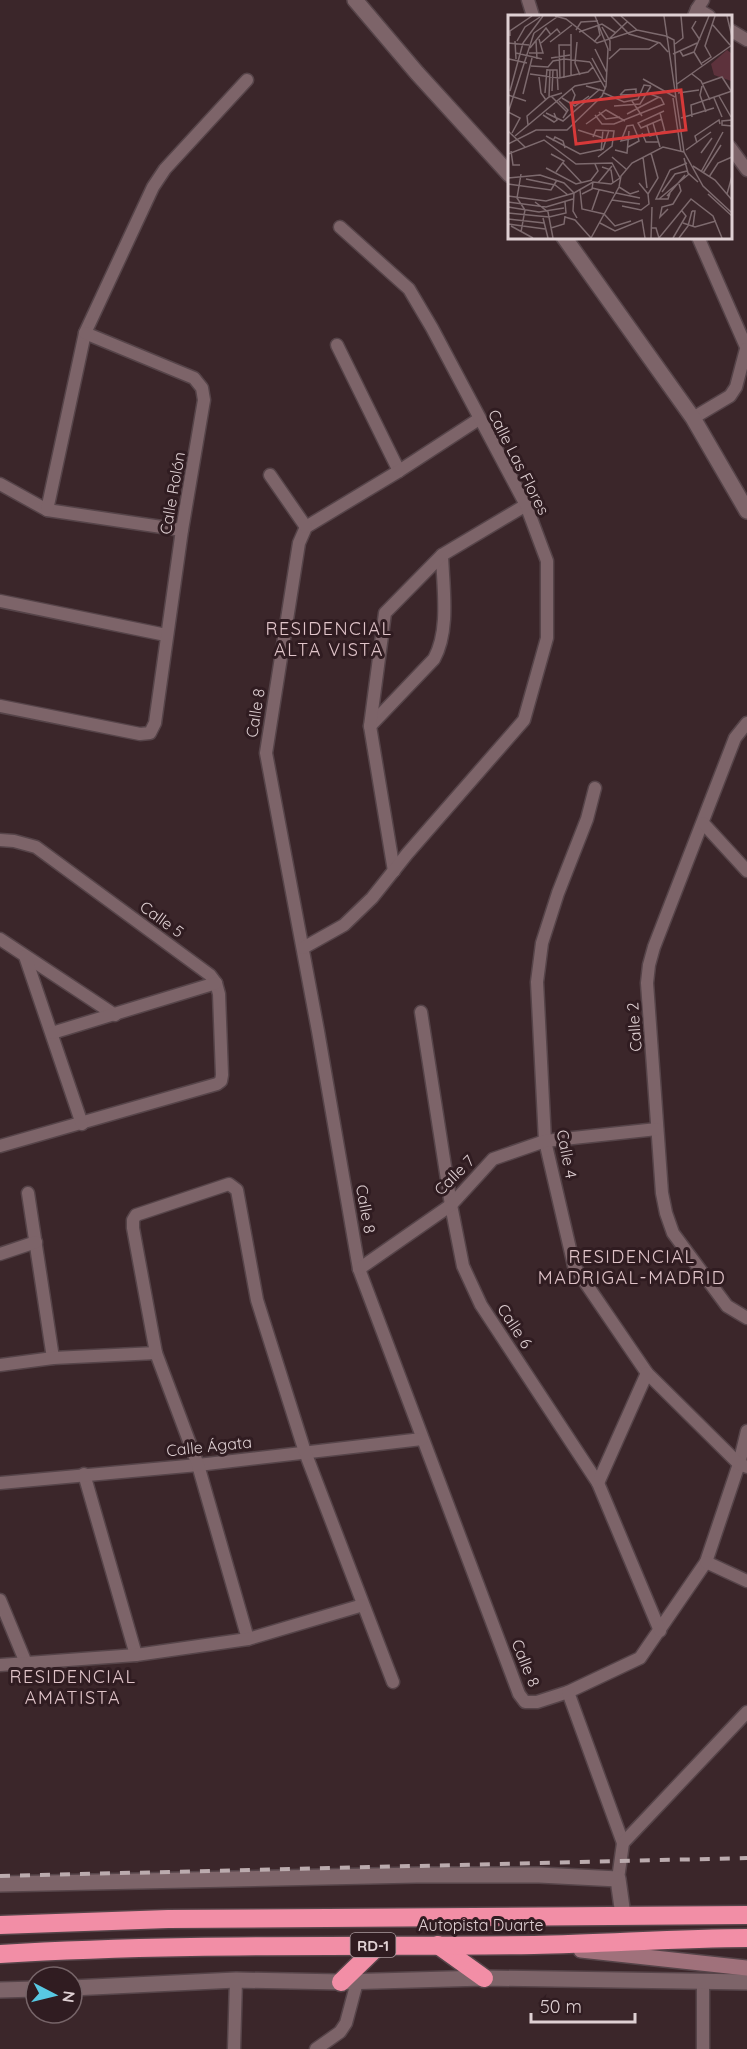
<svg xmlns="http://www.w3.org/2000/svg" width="747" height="2049" font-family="Quicksand,sans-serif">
<rect width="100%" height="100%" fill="#3b262a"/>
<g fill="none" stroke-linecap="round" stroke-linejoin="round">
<defs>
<g id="minor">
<path d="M528 0 533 16"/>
<path d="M697 9 709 16"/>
<path d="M694 16 697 9 703 0"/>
<path d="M730 30 747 40"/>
<path d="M730 147 747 170"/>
<path d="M698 237 747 349"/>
<path d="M337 345 399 471"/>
<path d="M693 418 730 396 736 387 746 349"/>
<path d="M479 419 399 471 306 527 299 543 266 753 318 1031 359 1269 519 1694 525 1702H537L568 1692 640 1658 706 1562 739 1464 747 1431"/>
<path d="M270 475 306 527"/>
<path d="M0 484 47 510 182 530"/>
<path d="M47 510 85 333 132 232 153 187 165 169 247 80"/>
<path d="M0 601 166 635"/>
<path d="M0 706 140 734 150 733 155 723 182 530 204 400 202 388 194 378 85 333"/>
<path d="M747 723 735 738 654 947 649 965 647 983 662 1193 666 1213 673 1233 727 1306 747 1318"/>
<path d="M370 726 434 659C450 630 443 588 442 555"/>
<path d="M595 788 587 819 558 893 542 943 537 982 545 1141 574 1266 647 1373 739 1464 747 1467"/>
<path d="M703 823 747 871"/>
<path d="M0 840 14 841 36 847 210 975 216 983 219 994 222 1075 221 1081 217 1084 0 1146"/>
<path d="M394 871 370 726 385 613 442 555 526 505"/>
<path d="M0 939 115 1015"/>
<path d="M303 948 344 925 372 898 407 854 524 720 547 638V561L526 505 432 328 409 289 340 227"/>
<path d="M25 956 82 1124"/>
<path d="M421 1012 451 1205 463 1266 481 1305 598 1483 660 1631"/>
<path d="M52 1033 216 983"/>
<path d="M28 1193 53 1358"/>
<path d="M0 1254 36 1242"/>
<path d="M359 1269 451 1205 493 1159 545 1141 657 1129"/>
<path d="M0 1365 53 1358 156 1353"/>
<path d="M84 1474 136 1655"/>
<path d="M0 1483 198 1465 422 1439"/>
<path d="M598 1483 647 1373"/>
<path d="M706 1562 747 1581"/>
<path d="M0 1600 26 1663"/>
<path d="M248 1639 198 1465 156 1353 133 1228V1220L136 1215 229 1184 237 1190 257 1300 305 1452 393 1682"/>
<path d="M0 1665 136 1655 248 1639 363 1605"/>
<path d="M568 1692 623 1843"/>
<path d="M618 1879 623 1843 747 1712"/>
<path d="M234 2049 236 1980"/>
<path d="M316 2049 340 2032 346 2023 357 1982"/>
<path d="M703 2049V1981"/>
</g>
<g id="tertiary">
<path d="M355 0 417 73 510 175"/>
<path d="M564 237 693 418 747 511"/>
<path d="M0 1884 417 1875H539L618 1879 623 1915"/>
<path d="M72 1988 236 1980 341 1982 484 1978 747 1982"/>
<path d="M0 1990 36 1989"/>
</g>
<path id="secondary" d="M581 1950 747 1968"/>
<g id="motorway">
<path d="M0 1925 168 1919 747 1915"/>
<path d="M438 1945 484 1978"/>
<path d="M0 1954C178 1943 356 1947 534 1945 605 1944 676 1938 747 1938"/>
<path d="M341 1982 379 1945"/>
</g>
</defs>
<!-- minor casing -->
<use href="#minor" stroke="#564449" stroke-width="15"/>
<!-- tertiary casing -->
<use href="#tertiary" stroke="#564449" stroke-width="18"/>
<!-- secondary casing -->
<use href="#secondary" stroke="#564449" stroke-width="18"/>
<!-- motorway casing -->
<use href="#motorway" stroke="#564449" stroke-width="21"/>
<!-- minor -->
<use href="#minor" stroke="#7d6469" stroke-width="12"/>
<!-- tertiary -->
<use href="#tertiary" stroke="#7d6469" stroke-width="15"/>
<!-- secondary -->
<use href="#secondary" stroke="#a0717b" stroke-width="15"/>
<!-- motorway -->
<use href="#motorway" stroke="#f28ea6" stroke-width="18"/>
<!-- rail -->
<path stroke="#bbabae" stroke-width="4" stroke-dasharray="10 10" stroke-linecap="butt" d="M0 1876 747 1858"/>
</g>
<g text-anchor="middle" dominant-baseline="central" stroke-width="6" stroke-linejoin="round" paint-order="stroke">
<!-- shield labels -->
<rect fill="#301c21" stroke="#aa9a9e" stroke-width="1.5" x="350.5" y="1933" width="45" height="24" rx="4.5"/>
<g font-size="15" font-weight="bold" fill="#dfd0d3">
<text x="373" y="1945">RD-1</text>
</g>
<!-- street labels -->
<g font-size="16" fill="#dfd0d3" stroke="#301c21">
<text transform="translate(519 462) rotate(63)">Calle Las Flores</text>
<text transform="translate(172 493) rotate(-80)">Calle Rolón</text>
<text transform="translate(255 713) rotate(-81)">Calle 8</text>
<text transform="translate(162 919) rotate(36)">Calle 5</text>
<text transform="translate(634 1027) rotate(-94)">Calle 2</text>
<text transform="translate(567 1154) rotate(79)">Calle 4</text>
<text transform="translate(454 1175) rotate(-45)">Calle 7</text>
<text transform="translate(366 1209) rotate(80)">Calle 8</text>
<text transform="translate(515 1326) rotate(57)">Calle 6</text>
<text transform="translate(209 1446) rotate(-6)">Calle Ágata</text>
<text transform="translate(526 1663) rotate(68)">Calle 8</text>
<text x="481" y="1925">Autopista Duarte</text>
</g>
<!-- neighbourhood labels -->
<g font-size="18" letter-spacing="1.5" fill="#e0c4c9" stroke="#301c21">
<text x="329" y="628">RESIDENCIAL<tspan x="329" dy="21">ALTA VISTA</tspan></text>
<text x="632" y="1256">RESIDENCIAL<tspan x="632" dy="21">MADRIGAL-MADRID</tspan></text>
<text x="73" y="1676">RESIDENCIAL<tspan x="73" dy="21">AMATISTA</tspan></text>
</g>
</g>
<!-- overview -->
<g transform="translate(508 15)">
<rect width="224" height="224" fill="#3b262a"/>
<path d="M219 35 223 38V66L206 60 203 49Z" fill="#5d323c"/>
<path fill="none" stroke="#7d6a6e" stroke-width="1.5" d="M47 1 58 4 89 28 129 15 158 21M103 1 121 19 152 28 160 37M113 1 129 15M156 1 176 137 195 171 224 198M219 1 224 22M188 6 184 13 192 25M204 9 222 30M94 12 102 26V36M68 15 73 7 90 6M71 17 94 9 108 18M26 18 49 2M2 21V16L24 1M158 21 166 25 169 75M101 24 119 7M7 26 8 44M9 26 17 12 32 2M28 26 29 44M42 27 64 10M69 27 67 48 72 60M86 27 92 20 90 11M0 28 21 30M15 28 35 1M33 28 49 14 52 18M167 29 175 23 173 1M22 33 38 13 43 20M87 34 99 58M172 36 175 41 186 37 194 50M186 37 201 1M8 38 34 44M21 38H35L31 24M165 39 189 28M43 43 62 40M84 43 97 67M1 44 19 48M101 44 112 34H141L150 28M82 47 97 73M194 48 203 42 197 31 207 1M23 51 40 52 45 46 56 44 82 47M39 55H49L50 75M22 59 51 63 80 57 85 52M184 59 193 66 202 85M31 62 33 78 38 85M63 62V19M52 63 51 30H63M56 63V35M135 64 167 82M169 69 224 30M194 69 214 62 223 76M78 71 96 76M194 71 192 80 198 97M2 76 15 28M44 76 45 55M37 78 39 54M96 78 116 87 130 84 136 70 143 71M170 78 191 75M15 79 24 43M0 80 18 86M112 80 117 75 128 74V78M43 81 59 97M211 81 223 102M41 82 42 55M54 83 67 91 81 81M165 83 173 137M206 83 214 102M51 86 60 95 55 103M124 86 134 101M63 91 67 80 64 74M106 91 132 89 143 71M0 97 12 103 4 118M91 97 98 104 112 102M0 98 26 18M38 98 55 106 92 74M152 98 157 117M119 99 151 82M35 100 46 107 49 105 46 98M87 100 94 109H106L156 89 153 83 142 79 112 80M184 102 183 90 224 76M173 103 206 93M154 104 133 113 130 108 156 96M224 105 214 106V110L224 111M145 108 152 132M78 109 98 95 117 106M20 110 19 101 41 82 54 78M139 111 142 121 157 116M70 115 95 123M0 116 17 132M134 118 138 127H150M7 121 67 71 93 66M38 121 72 139 95 134 101 115M85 122 88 115 106 116 104 131 90 142M45 126 47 122 55 126 57 133M189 128 187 121 211 105 212 109M0 129 28 115H59L94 81 98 71 100 34 87 1M120 132 131 126 130 122 125 110 119 111 113 126 130 122M107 135 119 138 121 116M178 135 203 117M3 136 5 150H12M93 136 95 115M193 138 204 123M0 139 36 125 68 149 104 148 112 163M43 139 56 146 48 157M104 142 118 154M135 142 139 173M176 143 180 158 190 167M55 148 74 168M185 151 207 165 224 185M94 152 103 155 105 168M38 153 68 169 84 165M193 157 215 117M195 158 213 130M201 162 210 148 224 142M0 163 32 160 56 168 66 178 65 196 69 203M18 164 47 170 60 180M83 165 90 156 87 149M90 168 104 151M131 168 140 179 150 163 143 138M0 169 43 175 49 165M111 172 122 179 131 176M84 173 106 178M72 175 74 194 96 199 107 211 123 206M154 177 167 159 179 156M108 178 132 183M162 178 160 184H148L162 155 179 148M74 179 84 174 85 167M200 179 224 201M219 179 224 161M0 181 38 186 66 178 85 167 103 169 112 163M159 181 177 160M151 184 181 159M104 185 132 189M0 187 38 192 65 184M27 187 40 197 45 223M114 191 133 195 141 189 140 179M0 192 31 197 56 193M160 194 152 202 154 192 165 189 173 176 171 169M84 195 91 175M184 196H187L185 211M0 198 41 202 58 198 57 187M57 202 67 205 83 223M35 203 40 223M0 204 36 208M92 208 107 216 134 205 137 223M175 208 187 212 208 206M0 209 37 214M3 211 25 223M43 213 56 209 57 201M143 213H148L151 223 183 184 205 201 214 223M13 217 17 195 9 183 13 159M83 223 111 172 113 161 124 148 155 132 176 137M143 223 144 192M165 223 178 201 174 196M171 223 180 211 184 196"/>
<path fill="#d73939" fill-opacity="0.15" stroke="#d73939" stroke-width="3" d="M173 75 178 115 68 129 63 88Z"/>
<rect width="224" height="224" fill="none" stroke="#dfd0d3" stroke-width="3"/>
</g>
<!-- north arrow -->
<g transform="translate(54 1995) rotate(97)"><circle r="28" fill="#301c21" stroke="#766468" stroke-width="1.5"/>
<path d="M0-4.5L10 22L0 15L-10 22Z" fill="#58c9e3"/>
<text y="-9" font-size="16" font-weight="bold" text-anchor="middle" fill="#dfd0d3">N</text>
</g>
<!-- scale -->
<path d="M531 2013v9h104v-9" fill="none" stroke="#dfd0d3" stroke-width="3"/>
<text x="540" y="2013" font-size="18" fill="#dfd0d3" stroke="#301c21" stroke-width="4.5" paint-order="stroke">50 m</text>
</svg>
